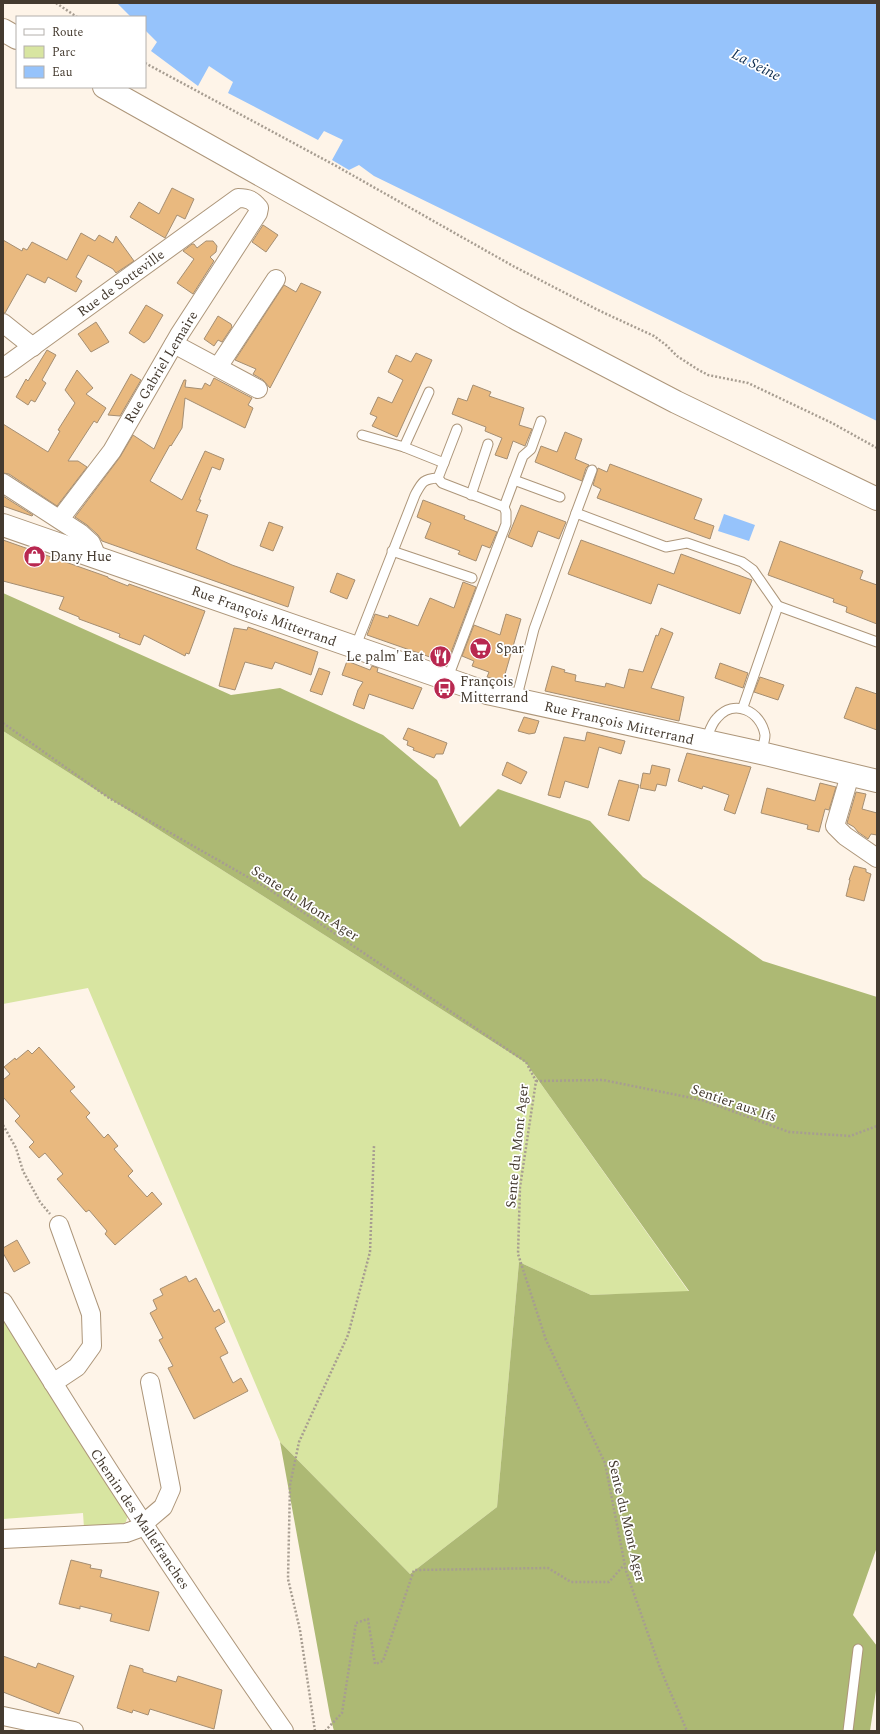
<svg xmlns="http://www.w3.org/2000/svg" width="880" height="1734" font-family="Spectral,serif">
<rect width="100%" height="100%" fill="#fef4e8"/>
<!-- green -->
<g fill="#d8e5a1">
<path d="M3 731 526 1063 689 1292 591 1295 519 1262 497 1507 410 1574 280 1442 88 988 3 1004Z"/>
<path d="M3 1316 128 1514 126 1522 116 1527 84 1528 83 1513 3 1519Z"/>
</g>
<!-- forest -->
<path fill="#adb974" d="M3 593 231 695 280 688 383 735 437 780 460 827 498 789 590 821 643 877 763 961 877 997V1547L853 1615 877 1646V1684L870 1731H334L330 1716 280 1442 410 1574 497 1507 519 1262 591 1295 689 1291 526 1063 3 731Z"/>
<!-- water -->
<g fill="#96c3fb">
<path d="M117 3H877V421L374 176 359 165 349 170 332 160 343 140 324 131 318 140 228 93 233 82 209 66 198 86 151 51 157 42 145 30V17H131Z"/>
<path d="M724 514 755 525 749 541 718 531Z"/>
</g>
<!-- building -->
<g fill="#e9b97f" stroke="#a58e72">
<path d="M172 188 194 199 185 219 177 215 165 238 130 217 139 202 159 214Z"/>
<path d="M263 225 278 235 266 252 252 242Z"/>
<path d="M81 233 95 241 99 235 113 243 116 236 134 261 116 273 113 269 88 255 76 277 82 281 76 292 48 277 45 283 27 274 5 313H3V240L22 251 23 248 27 250 32 242 67 260Z"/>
<path d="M206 241H213L217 246 216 252 210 257 214 261 193 294 177 283 194 259 183 251 192 244H194L197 248Z"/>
<path d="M301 283 321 292 270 388 263 380 253 374 256 369 235 360 284 285 296 292Z"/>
<path d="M146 305 163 315 149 339 144 343 129 333Z"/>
<path d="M218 316 231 324 232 327 222 342 218 340 214 346 204 339Z"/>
<path d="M96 322 109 342 91 352 78 334Z"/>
<path d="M47 350 56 355 42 380 46 383 35 402 31 400 28 405 16 397 26 379 28 381Z"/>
<path d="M416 353 432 360 397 437 372 426 377 417 370 414 378 397 392 403 403 380 388 372 396 355 411 362Z"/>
<path d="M77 370 93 388 86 394 106 408 97 423 94 421 68 461H78L87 467 57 506 9 474 3 473V424L48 452 60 431 58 430 75 403 65 390Z"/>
<path d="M131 374 141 380 120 416 108 415Z"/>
<path d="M214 378 252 398 248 405 253 408 245 428 185 398 182 428 171 446 170 445 150 481 182 500 205 451 224 459 220 470 212 467 199 500H201L196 511 208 515 196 549 232 565 294 587 288 607 102 541 98 535 87 525 75 517 120 457 133 435 154 449 184 380H186L185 387 202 389 205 383 210 386Z"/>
<path d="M473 385 491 392 489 396 524 408 519 425 532 429 525 446 513 441 507 459 495 455 502 438 485 431 486 427 452 414 458 398 467 401Z"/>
<path d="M565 432 582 439 575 459 589 465 586 468 582 481 535 462 541 446 557 452Z"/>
<path d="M610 464 702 499 694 519 714 526 710 539 597 498 601 489 593 485 598 468 607 472Z"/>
<path d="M3 496 33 515 32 516 3 506Z"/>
<path d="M423 500 465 516 464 519 497 532 490 548 482 545 476 561 458 554 460 551 425 538 431 523 417 517Z"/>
<path d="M521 505 566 522 559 539 538 531 532 547 508 537Z"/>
<path d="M269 522 283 527 273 551 260 546Z"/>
<path d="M3 540 108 577V578L128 586 129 584 205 611 189 654 186 653 185 656 144 635 140 645 119 637 120 634 79 619V617L59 609 64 597 3 581Z"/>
<path d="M581 540 674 574 681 554 752 580 740 614 658 584 651 604 568 574Z"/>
<path d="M780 541 863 571 860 579 877 585V624L846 612 847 607 833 602 834 599 768 575Z"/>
<path d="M337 573 355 580 347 599 330 592Z"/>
<path d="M463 582 476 587 447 663 367 635 375 614 388 618 389 615 418 626 430 598 454 608Z"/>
<path d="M506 614 521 619 503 681 487 677 489 672 472 666 474 661 462 656 474 625 500 635Z"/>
<path d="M248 627 318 652 311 675 275 662 272 669 245 662 235 690 219 686 234 628 247 630Z"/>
<path d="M661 628 673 633 651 688 684 697 679 721 545 691 552 666 565 670 564 672 576 675 575 681 605 687 606 683 624 688 629 669 643 672 656 635 658 636Z"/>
<path d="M347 661 370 670 372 666 378 668 377 672 422 688 413 709 369 694 364 709 353 705 358 690 363 682 342 675Z"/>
<path d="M720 663 748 673 743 688 715 678Z"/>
<path d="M319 668 330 672 322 695 310 691Z"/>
<path d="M760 677 784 685 778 700 754 692Z"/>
<path d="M856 687 877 694V730L844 718Z"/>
<path d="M524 717 539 721 535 733 529 734 518 731Z"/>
<path d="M408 728 447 743 443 754H436L434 758 413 750 414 748 407 745 408 741 403 739Z"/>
<path d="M587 732 625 741 621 754 599 747 588 788 565 781 560 798 548 795 564 737 585 741Z"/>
<path d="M687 753 751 767 735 814 724 810 729 795 703 786 702 789 678 781Z"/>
<path d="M507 762 527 772 521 784 502 775Z"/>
<path d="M652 765 670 769 666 786 657 784 655 791 640 788 643 773 650 774Z"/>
<path d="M619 780 639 785 629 821 608 815Z"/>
<path d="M820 783 836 787 829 810 825 809 819 832 807 829 808 825 761 813 767 788 815 801Z"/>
<path d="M856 792 866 794 862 809 877 813V835L871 834 868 839 858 832 854 827 847 823Z"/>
<path d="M854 866 866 869V872L871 874 864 901 846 896 850 880H849Z"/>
<path d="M39 1047 75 1087 70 1091 90 1113 86 1117 104 1138 108 1134 118 1146 114 1149 133 1171 128 1176 147 1197 152 1192 162 1204 115 1245 105 1234 107 1231 89 1210 86 1212 57 1179 63 1174 45 1153 39 1158 29 1147 34 1142 15 1121 20 1116 3 1097V1080L10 1074 4 1067 15 1058 16 1060 28 1050 32 1054Z"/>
<path d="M17 1240 30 1263 14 1272 3 1253V1248Z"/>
<path d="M186 1276 189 1282 196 1278 214 1312 219 1309 225 1322 215 1328 228 1353 220 1357 233 1383 241 1378 248 1391 194 1419 168 1368 173 1366 159 1340 163 1338 150 1313 157 1309 153 1300 163 1295 160 1289Z"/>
<path d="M71 1560 91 1565 90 1568 102 1570 100 1577 159 1592 149 1631 110 1621 112 1614 80 1606V1609L59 1604Z"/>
<path d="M3 1656 36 1668 38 1663 74 1676 59 1714 3 1692Z"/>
<path d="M130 1665 143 1669V1672L176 1682 178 1676 222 1690 214 1729 150 1709 148 1715 133 1710 132 1713 117 1708Z"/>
</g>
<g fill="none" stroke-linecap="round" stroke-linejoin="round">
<defs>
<g id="lane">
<path d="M429 392 404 447 444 463"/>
<path d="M362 435 404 447"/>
<path d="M514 480 560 497"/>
<path d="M471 495 488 444"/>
<path d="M504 507 523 456 531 449 541 421"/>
<path d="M576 513 592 470"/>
<path d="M392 551 472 578"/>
<path d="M778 606 877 642"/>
<path d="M355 648 415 495C422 482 423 479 438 478"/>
<path d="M447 680 506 524V512L504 507 442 483 438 478 457 429"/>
<path d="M516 700 534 629 576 513 666 547 687 543 742 562 753 570 778 606 743 707"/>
<path d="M706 740C709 733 711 724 717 718 734 698 761 711 765 735 765 741 762 748 761 753"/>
<path d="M848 1731 858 1649"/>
</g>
<g id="street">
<path d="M3 323 33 347"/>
<path d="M174 344 258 389"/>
<path d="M218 367 276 279"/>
<path d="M3 368 238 198C248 198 253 200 259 208L258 213 179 335 112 451 60 519"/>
<path d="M3 483 80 533 91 543 97 557"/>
<path d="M850 775 835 826 845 836 877 858"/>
<path d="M3 1302C92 1448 186 1591 284 1731"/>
<path d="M53 1383 77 1367 92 1346 91 1314 59 1225"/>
<path d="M3 1539 126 1533 137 1529 163 1507 171 1489 150 1382"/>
<path d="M3 1716 74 1731"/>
</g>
<path id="secondary" d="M3 525 487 693 761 753 877 781"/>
<g id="primary">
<path d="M3 30 17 38"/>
<path d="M104 87 517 319 676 402 877 499"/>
</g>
</defs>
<!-- lane casing -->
<use href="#lane" stroke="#ad967a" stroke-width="11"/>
<!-- street casing -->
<use href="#street" stroke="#ad967a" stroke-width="20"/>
<!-- secondary casing -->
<use href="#secondary" stroke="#ad967a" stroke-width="24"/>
<!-- primary casing -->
<use href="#primary" stroke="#ad967a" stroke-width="24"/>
<!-- path -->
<g stroke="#a79d91" stroke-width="2.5" stroke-dasharray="2 2" stroke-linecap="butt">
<path d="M56 3 77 17"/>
<path d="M145 63 338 167 513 266 600 311 654 336 666 345 677 356 697 369 708 375 748 383 832 423 877 448"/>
<path d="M3 723 109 798 267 888 526 1062 536 1081 520 1187 518 1254 546 1340 605 1463 626 1571 660 1668 687 1731"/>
<path d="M536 1081 603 1080 702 1100 789 1132 850 1136 877 1126"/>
<path d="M3 1125 16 1148 23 1171 40 1202 50 1214"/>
<path d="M315 1731 300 1630 288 1579 290 1485 299 1442 348 1335 370 1252 374 1146"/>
<path d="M325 1731 342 1713 356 1623 368 1619 375 1664 383 1661 414 1570 548 1568 571 1582H609L624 1565"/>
</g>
<!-- lane -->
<use href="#lane" stroke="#fff" stroke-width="9"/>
<!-- street -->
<use href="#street" stroke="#fff" stroke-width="18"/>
<!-- secondary -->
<use href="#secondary" stroke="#fff" stroke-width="22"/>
<!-- primary -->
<use href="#primary" stroke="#fff" stroke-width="22"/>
</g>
<!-- icons -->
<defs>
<symbol id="shop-disc" viewBox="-11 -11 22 22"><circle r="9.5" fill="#b82850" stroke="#fff"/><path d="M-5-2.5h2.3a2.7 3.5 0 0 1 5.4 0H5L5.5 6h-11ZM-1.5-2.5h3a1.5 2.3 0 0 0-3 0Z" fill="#fff"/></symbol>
<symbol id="supermarket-disc" viewBox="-11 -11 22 22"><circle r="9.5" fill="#b82850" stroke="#fff"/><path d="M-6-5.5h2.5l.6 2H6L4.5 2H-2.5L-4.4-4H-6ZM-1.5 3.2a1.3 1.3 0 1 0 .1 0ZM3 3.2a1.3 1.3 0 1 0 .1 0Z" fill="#fff"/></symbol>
<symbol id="restaurant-disc" viewBox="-11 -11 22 22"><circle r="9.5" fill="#b82850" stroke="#fff"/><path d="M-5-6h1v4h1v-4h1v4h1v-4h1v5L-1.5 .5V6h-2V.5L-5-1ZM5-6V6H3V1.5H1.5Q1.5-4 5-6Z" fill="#fff"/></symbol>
<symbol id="bus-disc" viewBox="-11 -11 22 22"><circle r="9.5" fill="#b82850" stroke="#fff"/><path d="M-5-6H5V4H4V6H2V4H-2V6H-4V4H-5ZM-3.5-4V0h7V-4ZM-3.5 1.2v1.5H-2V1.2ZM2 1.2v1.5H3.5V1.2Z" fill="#fff"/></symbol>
</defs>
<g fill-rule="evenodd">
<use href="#shop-disc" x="22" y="544" width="25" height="25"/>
<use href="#supermarket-disc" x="468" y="636" width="25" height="25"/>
<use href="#restaurant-disc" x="428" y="644" width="25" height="25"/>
<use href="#bus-disc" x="432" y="676" width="25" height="25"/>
</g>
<g text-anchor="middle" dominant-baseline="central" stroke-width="3.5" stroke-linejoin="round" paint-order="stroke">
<!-- street labels -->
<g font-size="14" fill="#443a2f" stroke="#fff">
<text transform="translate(121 283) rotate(-36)">Rue de Sotteville</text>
<text transform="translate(161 367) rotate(-59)">Rue Gabriel Lemaire</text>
<text transform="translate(264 616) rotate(20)">Rue François Mitterrand</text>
<text transform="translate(619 723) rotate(13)">Rue François Mitterrand</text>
<text transform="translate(305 903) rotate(33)">Sente du Mont Ager</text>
<text transform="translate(734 1103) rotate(19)">Sentier aux Ifs</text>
<text transform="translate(517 1146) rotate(-84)">Sente du Mont Ager</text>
<text transform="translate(140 1519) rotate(56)">Chemin des Mallefranches</text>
<text transform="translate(627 1521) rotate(77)">Sente du Mont Ager</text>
</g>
<!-- poi labels -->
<g font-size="14" fill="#443a2f" stroke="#fff" text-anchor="start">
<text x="50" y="556">Dany Hue</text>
<text x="496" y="648">Spar</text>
<text x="424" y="656" text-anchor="end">Le palm' Eat</text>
<text x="460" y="681">François<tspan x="460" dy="16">Mitterrand</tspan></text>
</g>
<!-- water labels -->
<g font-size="15" font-style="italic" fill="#0d2c4f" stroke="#fff">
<text transform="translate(756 65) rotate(27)">La Seine</text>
</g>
</g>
<!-- border -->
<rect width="880" height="1734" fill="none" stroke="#443a2f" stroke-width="8"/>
<!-- legend -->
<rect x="16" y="16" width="130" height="72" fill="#ffffff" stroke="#b4b0ac"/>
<rect x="24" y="29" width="20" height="6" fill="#ffffff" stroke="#b4b0ac"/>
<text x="52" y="36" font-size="12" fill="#443a2f">Route</text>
<rect x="24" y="46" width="20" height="12" fill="#d8e5a1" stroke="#b4b0ac"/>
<text x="52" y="56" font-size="12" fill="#443a2f">Parc</text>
<rect x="24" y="66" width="20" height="12" fill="#96c3fb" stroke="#b4b0ac"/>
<text x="52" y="76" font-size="12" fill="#443a2f">Eau</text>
</svg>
